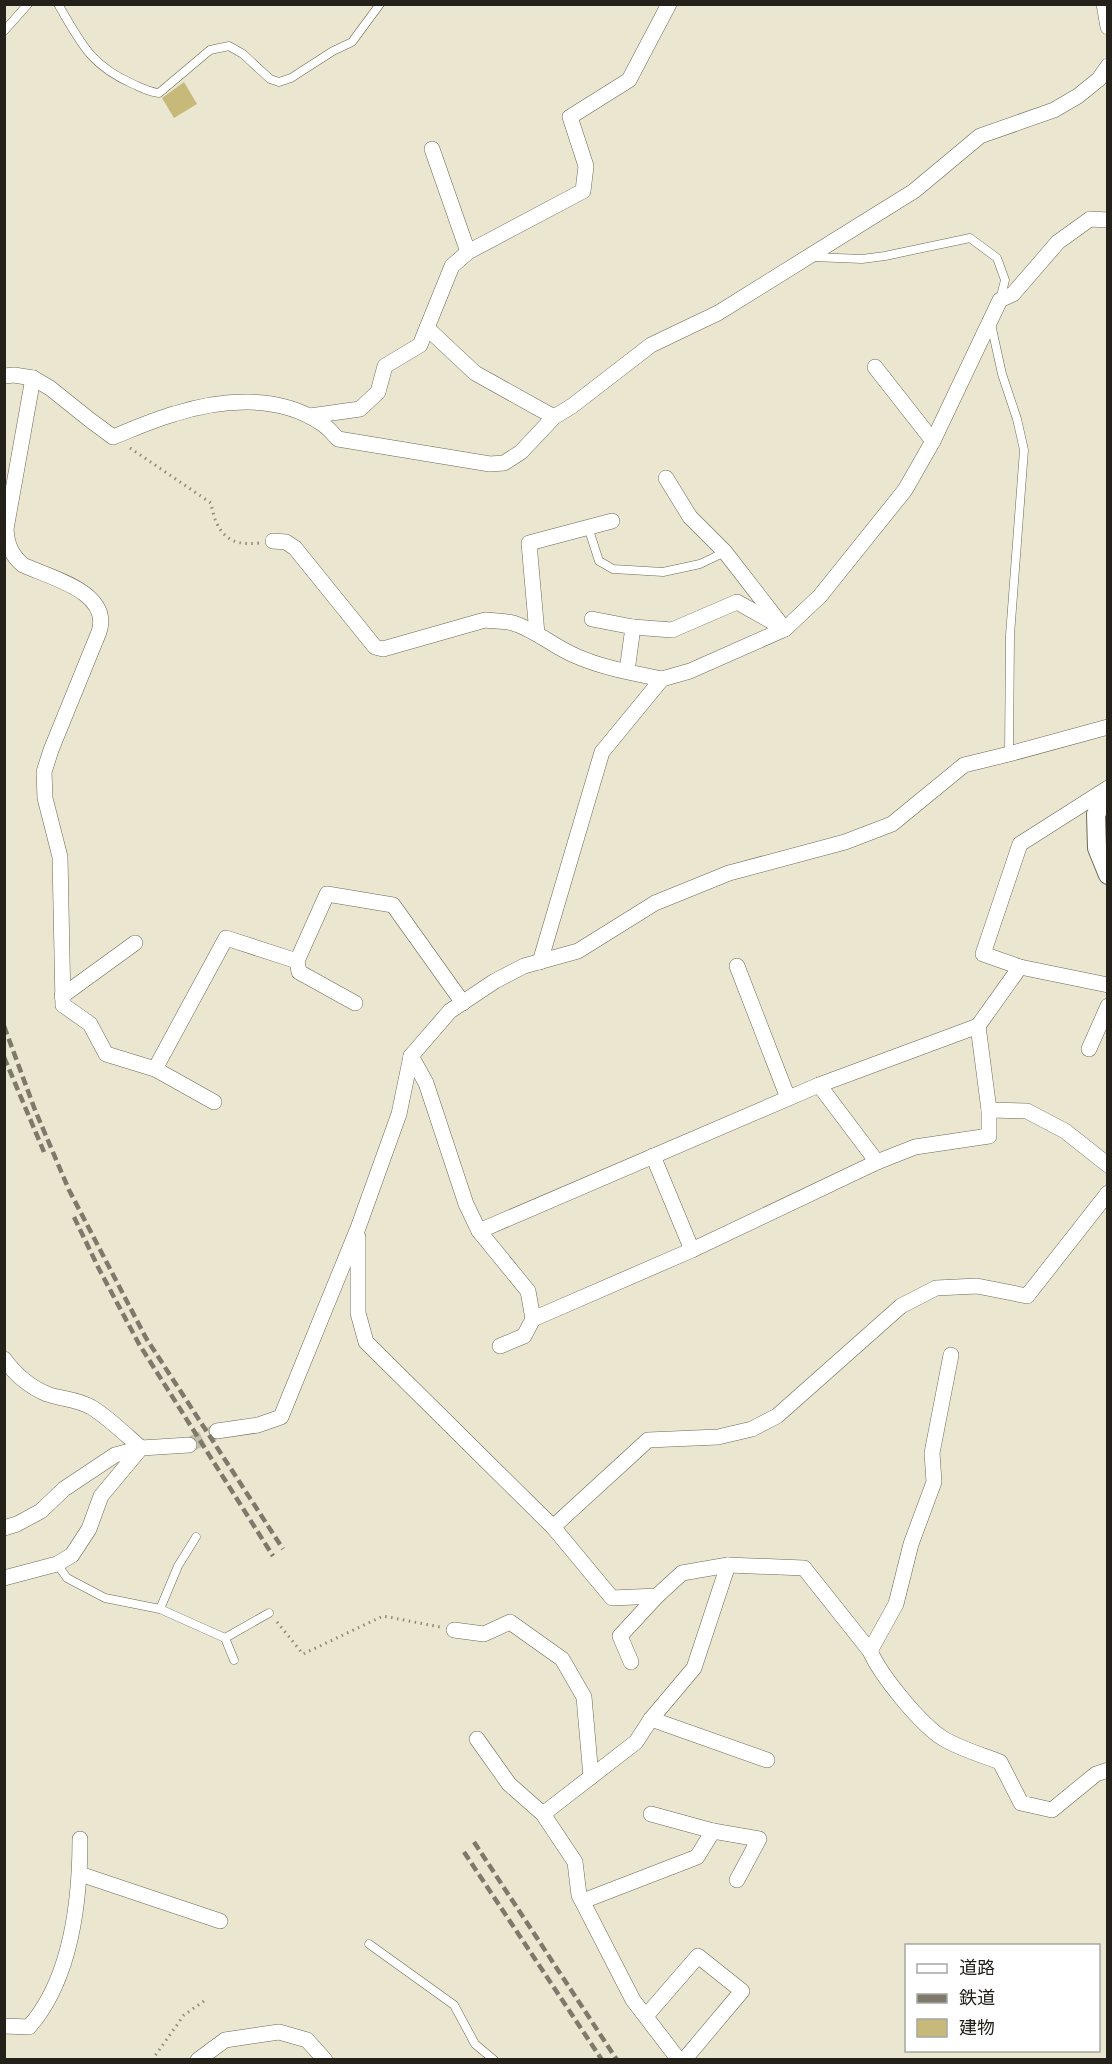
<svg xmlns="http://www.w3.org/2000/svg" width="1112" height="2064" font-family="'Roboto Serif','Noto Sans JP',serif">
<rect width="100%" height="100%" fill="#eae6d0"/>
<!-- building -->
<path fill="#c6b97a" d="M184 82 197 104 174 118 162 98Z"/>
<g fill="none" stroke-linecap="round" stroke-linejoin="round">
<!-- minor-tunnel -->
<path stroke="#c2bfab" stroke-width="15" stroke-dasharray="15 8" stroke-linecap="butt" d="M189 1445 217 1431"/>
<defs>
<g id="service">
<path d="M58 4C81 43 90 65 133 84 142 88 149 92 159 93L210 50 229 46 243 54 270 79 279 82 291 78 333 51 352 42 380 4"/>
<path d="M4 31 28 4"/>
<path d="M813 257 862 259 885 256 970 238 997 258 1005 280 1000 300"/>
<path d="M991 324 1002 374 1017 419 1024 450 1010 635 1009 754"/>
<path d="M588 527 599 561 613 569 663 572 700 564 725 552"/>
<path d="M57 1564 67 1578 105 1598 160 1609 225 1638 269 1613"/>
<path d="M160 1609 178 1566 196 1537"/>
<path d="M225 1638 234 1660"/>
<path d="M369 1944 454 2005 475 2044 494 2060"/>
</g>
<g id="minor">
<path d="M1104 4 1108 27"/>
<path d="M432 149 468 252"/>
<path d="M427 328 475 373 554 417"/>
<path d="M875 367 933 441"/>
<path d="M4 376 14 375 33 378 50 388 90 420 113 437C133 429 153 420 174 414 221 399 278 394 321 423 328 427 332 433 338 439L490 464 504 463 521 452 554 417 572 406 651 345 718 313 914 191 980 136 1054 110 1078 96 1099 79 1108 66"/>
<path d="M33 378 6 529C7 544 11 555 23 565 51 578 112 592 99 632L51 750 44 772 45 798 60 857 63 1005 90 1024 106 1054 155 1069 214 1102"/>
<path d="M310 416 360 409 378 392 385 366 420 345 452 266 468 252 583 191 586 166 570 117 629 80 669 4"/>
<path d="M666 478 690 517 725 552 780 623"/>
<path d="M273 541 286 542 295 548 375 647 383 649 485 620C494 621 505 621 513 623 536 630 554 647 576 656 603 668 633 673 662 679"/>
<path d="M592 619 633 627 672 630 737 602 785 629"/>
<path d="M537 634 529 543 612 521"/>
<path d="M627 671 633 627"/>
<path d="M540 962 602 752 662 679 690 671 785 629 820 596 905 490 933 441 1000 300 1013 294 1058 242 1090 219 1108 220"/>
<path d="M737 966 788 1098"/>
<path d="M1020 967 983 954 1020 844 1108 788"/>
<path d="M62 996 135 943"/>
<path d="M355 1003 299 972 297 961 327 894 393 905 463 1003"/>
<path d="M1089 1049 1108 1006"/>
<path d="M411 1056 426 1083 466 1204 479 1231 528 1291 533 1319 524 1336 500 1346"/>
<path d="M155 1069 226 938 297 961"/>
<path d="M819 1085 877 1162"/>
<path d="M989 1110 1027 1111 1065 1131 1108 1165"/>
<path d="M653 1156 692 1250"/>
<path d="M479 1231 819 1085 978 1026 1020 967 1108 985"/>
<path d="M358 1237V1313L366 1342 553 1527 612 1598 657 1596"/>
<path d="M533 1319 692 1250 877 1162 915 1147 989 1136V1110L978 1026"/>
<path d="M4 1359C15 1374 30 1387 47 1394 61 1399 77 1399 91 1407 109 1418 125 1434 141 1448"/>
<path d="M217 1431 258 1425 281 1417 358 1228 399 1114 411 1056 450 1011 495 981 524 966 578 951 655 903 729 873 845 842 892 824 964 765 1009 754 1108 727"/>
<path d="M553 1527 648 1440 718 1437 752 1429 777 1416 901 1306 936 1288 977 1286 1027 1296 1108 1193"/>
<path d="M4 1528 17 1524 41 1511 64 1489 115 1455 141 1448 189 1445"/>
<path d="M4 1578 57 1564 72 1555 89 1529 101 1496 141 1448"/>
<path d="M454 1630 484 1634 510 1622 562 1659 584 1697 591 1777"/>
<path d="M870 1651 896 1604 911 1544 934 1482 932 1453 951 1355"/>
<path d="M631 1662 620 1636 657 1596 682 1573 728 1565 804 1568 870 1651C881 1676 921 1725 944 1739 961 1749 982 1755 1000 1762L1021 1803 1052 1810 1096 1774 1108 1770"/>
<path d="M651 1719 767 1760"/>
<path d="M477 1739 509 1784 543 1814 575 1862 579 1895 633 2000 679 2060"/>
<path d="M543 1814 636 1742 651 1719 694 1668 728 1565"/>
<path d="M651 1814 713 1831 759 1839 737 1880"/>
<path d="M80 1874 220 1921"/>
<path d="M583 1901 697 1857 713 1831"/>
<path d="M646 2016 698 1956 742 1991 684 2060"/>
<path d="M4 2026 29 2027C71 1979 80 1901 80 1839"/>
<path d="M198 2060 225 2040 279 2032 307 2040 325 2060"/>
</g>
<path id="tertiary" d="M1108 795 1096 814 1097 848 1108 875"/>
</defs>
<!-- service casing -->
<use href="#service" stroke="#6d6956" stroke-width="9"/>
<!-- minor casing -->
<use href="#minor" stroke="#6d6956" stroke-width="16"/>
<!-- tertiary casing -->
<use href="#tertiary" stroke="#6d6956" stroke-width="20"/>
<!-- path -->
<g stroke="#8d8a7a" stroke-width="3" stroke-dasharray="1.5 4.5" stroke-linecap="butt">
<path d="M130 448 211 503C216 532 228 547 259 543"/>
<path d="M277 1622 303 1654 383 1616 440 1627"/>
<path d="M152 2060 184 2015 207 1999"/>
</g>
<!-- service -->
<use href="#service" stroke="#fff" stroke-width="8"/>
<!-- minor -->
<use href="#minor" stroke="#fff" stroke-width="15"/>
<!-- tertiary -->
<use href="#tertiary" stroke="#fff" stroke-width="18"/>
<!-- rail -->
<g stroke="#7d7a6c" stroke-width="4.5" stroke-dasharray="9 4.5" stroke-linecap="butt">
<path d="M4 1026 35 1110 69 1190 146 1338 283 1549"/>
<path d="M4 1057 44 1152"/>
<path d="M74 1217 99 1269 139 1344 273 1556"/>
<path d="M474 1842 617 2060"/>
<path d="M464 1852 602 2060"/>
</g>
</g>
<!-- border -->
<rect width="1112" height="2064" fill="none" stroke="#232119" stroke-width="12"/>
<!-- legend -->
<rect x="905" y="1944" width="195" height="108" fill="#ffffff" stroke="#a7a6a3" stroke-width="1.5"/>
<rect x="917" y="1964" width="30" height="9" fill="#ffffff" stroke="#a7a6a3" stroke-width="1.5"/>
<text x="959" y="1974" font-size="18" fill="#232119">道路</text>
<rect x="917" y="1994" width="30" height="9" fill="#7d7a6c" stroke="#a7a6a3" stroke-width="1.5"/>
<text x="959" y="2004" font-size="18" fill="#232119">鉄道</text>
<rect x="917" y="2019" width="30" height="18" fill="#c6b97a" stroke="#a7a6a3" stroke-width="1.5"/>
<text x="959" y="2034" font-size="18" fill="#232119">建物</text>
</svg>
